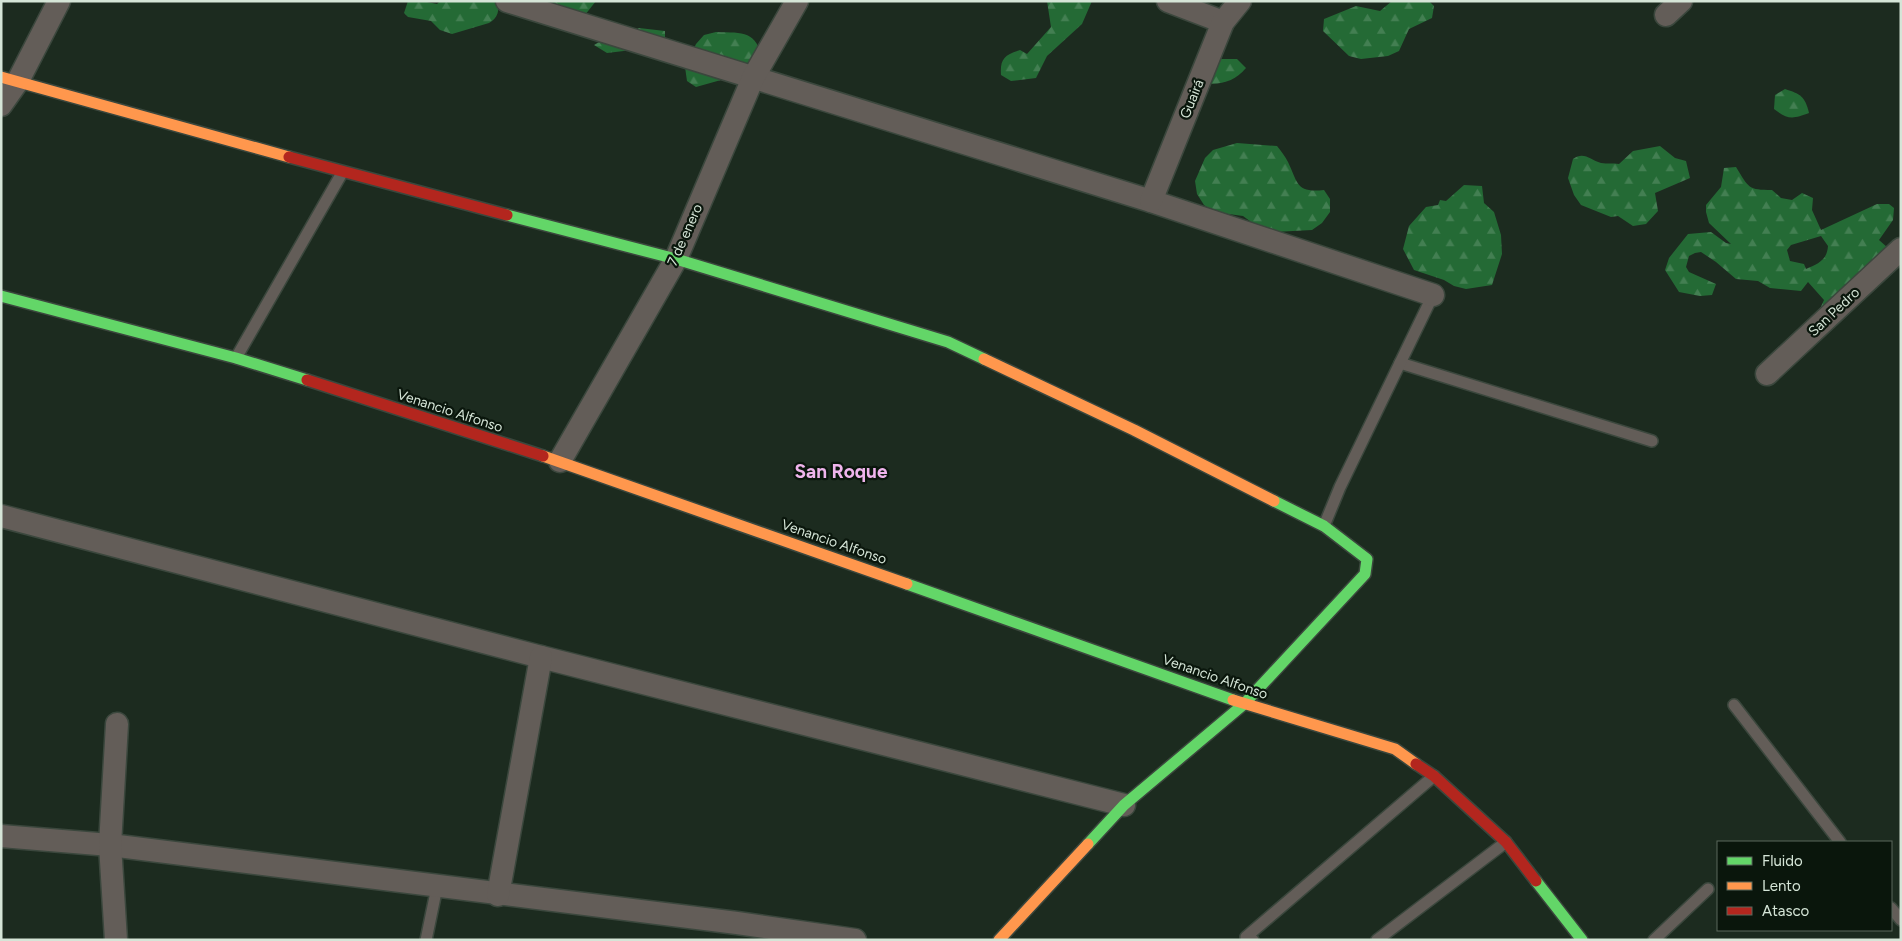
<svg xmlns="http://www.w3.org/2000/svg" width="1902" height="941" font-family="Figtree,sans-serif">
<defs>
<pattern id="forest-firs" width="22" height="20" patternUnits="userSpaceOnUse" patternTransform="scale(1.25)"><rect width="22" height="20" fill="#246a35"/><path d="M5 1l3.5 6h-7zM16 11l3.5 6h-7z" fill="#437f52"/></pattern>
</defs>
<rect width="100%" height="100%" fill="#1c2b1f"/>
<!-- forest -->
<g fill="url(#forest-firs)" fill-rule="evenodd">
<path d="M408 1H422L437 4 440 1H497C500 10 498 18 489 23L452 34 440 30 431 21 408 17 404 13Z"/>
<path d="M546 1H596L581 20 544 14Z"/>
<path d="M1047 1H1092L1082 24 1047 56 1036 78 1011 81 1001 75C1000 59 1004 55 1020 50L1027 54 1051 27Z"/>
<path d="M1392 1H1429L1434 6 1432 18 1409 29 1399 51 1388 56 1361 59 1349 56 1323 31 1324 19 1356 6 1380 11Z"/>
<path d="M639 28 665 31V44L632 50 607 53 594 45 615 33 628 34Z"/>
<path d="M716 32C744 33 756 30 763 61L733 81 721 80 696 87 687 81 685 67 696 44 704 35Z"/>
<path d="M1212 59H1237L1246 68C1235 81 1220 86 1203 83Z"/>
<path d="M1785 89C1800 94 1805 96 1809 113 1793 119 1788 120 1774 109L1775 95Z"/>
<path d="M1237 143 1277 146C1281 151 1285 156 1288 162 1298 183 1296 193 1324 190L1330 199V212L1322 223 1312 230 1274 232 1262 230 1243 216 1214 212 1204 205 1197 194 1195 181 1205 158 1213 150Z"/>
<path d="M1660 146 1675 158 1686 161 1690 178 1655 193 1658 211 1646 224 1633 226 1618 216 1611 217 1581 205 1574 195 1568 178 1573 159C1584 151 1590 160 1601 163 1607 164 1613 163 1619 164L1633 151Z"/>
<path d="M1736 167C1749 188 1748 190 1772 190L1781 198 1792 200 1802 193 1813 198 1812 210 1821 230 1877 204H1889L1894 208 1893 220 1879 240 1888 248 1819 311 1824 300 1808 282 1801 291 1770 288 1758 281 1736 279 1716 262 1701 252 1695 253 1689 256 1686 267 1689 272 1716 284 1712 295 1700 296 1679 292 1665 270 1669 258 1688 234 1711 232 1726 243 1731 244 1709 223 1706 212V205L1721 187 1724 168ZM1821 236 1828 246C1827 261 1817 264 1806 269L1804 264 1790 261 1787 250 1791 245Z"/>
<path d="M1464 185 1482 186 1484 203 1494 212 1501 235 1502 254 1492 285 1466 289 1454 286 1444 280 1414 270 1403 249 1409 226 1426 207 1438 205 1440 200 1446 201Z"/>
</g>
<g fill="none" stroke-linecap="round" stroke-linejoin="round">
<defs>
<g id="lane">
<path d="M236 358 342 173"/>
<path d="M1400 363 1652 441"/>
<path d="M1324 526 1340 487 1433 295"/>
<path d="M1734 705 1840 842"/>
<path d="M1891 908 1901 920"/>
<path d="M426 940 437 887"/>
<path d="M1253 940 1246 937 1434 776"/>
<path d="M1377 940 1506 842"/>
<path d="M1654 940 1708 889"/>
</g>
<g id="street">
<path d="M507 1 1151 201 1433 295"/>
<path d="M1168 1 1223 22"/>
<path d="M1666 15 1681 1"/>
<path d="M1 105 18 81 59 1"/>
<path d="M1151 201 1223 22 1240 1"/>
<path d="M1767 374 1901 249"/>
<path d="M560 461 676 259 753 78 797 1"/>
<path d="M1 516 541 657 1124 805"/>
<path d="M1 836 110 845 737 923 855 940"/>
<path d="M498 895 541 657"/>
<path d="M116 940 110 845 117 724"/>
</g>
<g id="fast">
<path d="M507 215 676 259 948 342 984 359"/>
<path d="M1 296 236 358 307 380"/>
<path d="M907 584 1233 700"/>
<path d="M1088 844 1124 805 1244 704 1365 574 1367 559 1324 526 1274 501"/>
<path d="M1536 881 1582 940"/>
</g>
<g id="slow">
<path d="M1 77 289 157"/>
<path d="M984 359 1134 430 1274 501"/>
<path d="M543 456 907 584"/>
<path d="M1233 700 1395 749 1416 764"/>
<path d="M999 940 1088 844"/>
</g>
<g id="jam">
<path d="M289 157 507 215"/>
<path d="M307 380 543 456"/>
<path d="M1416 764 1434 776 1506 842 1536 881"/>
</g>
</defs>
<!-- lane casing -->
<use href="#lane" stroke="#3b473d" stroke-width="14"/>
<!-- street casing -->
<use href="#street" stroke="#3b473d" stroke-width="25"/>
<!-- fast casing -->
<use href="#fast" stroke="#3b473d" stroke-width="14"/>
<!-- slow casing -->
<use href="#slow" stroke="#3b473d" stroke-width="14"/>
<!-- jam casing -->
<use href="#jam" stroke="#3b473d" stroke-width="14"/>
<!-- lane -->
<use href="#lane" stroke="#635d58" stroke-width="11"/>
<!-- street -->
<use href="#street" stroke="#635d58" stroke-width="22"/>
<!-- fast -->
<use href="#fast" stroke="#63d668" stroke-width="11"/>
<!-- slow -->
<use href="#slow" stroke="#ff974d" stroke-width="11"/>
<!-- jam -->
<use href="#jam" stroke="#b3261e" stroke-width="11"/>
</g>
<g text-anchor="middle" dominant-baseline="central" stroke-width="4.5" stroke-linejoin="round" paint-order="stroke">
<!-- street labels -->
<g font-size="14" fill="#d5e5d7" stroke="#0a160c">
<text transform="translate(1192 99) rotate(-68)">Guairá</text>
<text transform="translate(685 235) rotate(-66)">7 de enero</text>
<text transform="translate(1834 312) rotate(-43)">San Pedro</text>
<text transform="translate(450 411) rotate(18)">Venancio Alfonso</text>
<text transform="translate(834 542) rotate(19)">Venancio Alfonso</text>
<text transform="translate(1215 677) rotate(19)">Venancio Alfonso</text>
</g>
<!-- district labels -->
<g font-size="19" font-weight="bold" fill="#efb4ec" stroke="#0a160c">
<text x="841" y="471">San Roque</text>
</g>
</g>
<!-- border -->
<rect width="1902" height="941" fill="none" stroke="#d5e5d7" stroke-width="5"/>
<!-- legend -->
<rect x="1717" y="841" width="175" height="90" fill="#0a160c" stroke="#5b695d"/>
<rect x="1727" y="857" width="25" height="8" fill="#63d668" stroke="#5b695d"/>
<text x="1762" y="866" font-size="15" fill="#d5e5d7">Fluido</text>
<rect x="1727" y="882" width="25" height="8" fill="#ff974d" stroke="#5b695d"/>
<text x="1762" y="891" font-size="15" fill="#d5e5d7">Lento</text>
<rect x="1727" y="907" width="25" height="8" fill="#b3261e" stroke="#5b695d"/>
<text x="1762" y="916" font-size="15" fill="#d5e5d7">Atasco</text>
</svg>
